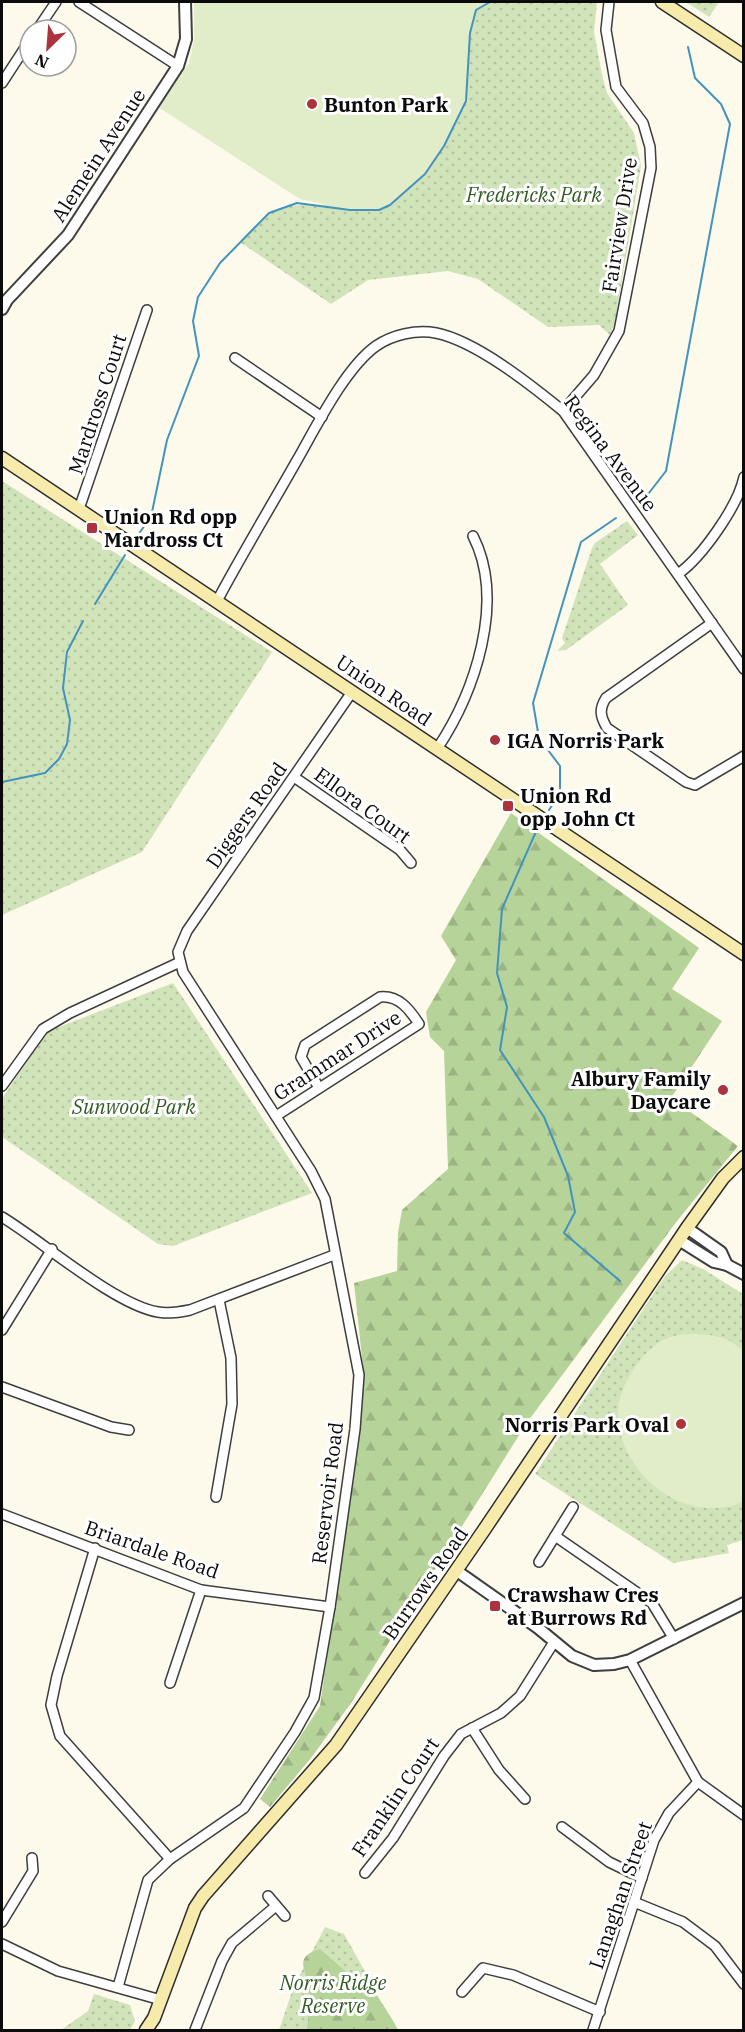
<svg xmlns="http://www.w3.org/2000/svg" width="745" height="2032" font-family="'IBM Plex Serif',serif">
<defs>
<pattern id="grass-dots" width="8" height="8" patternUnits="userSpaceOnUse" patternTransform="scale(1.5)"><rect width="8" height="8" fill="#d1e3b9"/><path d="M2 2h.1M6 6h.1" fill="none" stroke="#b2c19e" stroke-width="1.8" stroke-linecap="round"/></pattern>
<pattern id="forest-firs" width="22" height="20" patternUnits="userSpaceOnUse" patternTransform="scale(1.5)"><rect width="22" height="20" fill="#b6d399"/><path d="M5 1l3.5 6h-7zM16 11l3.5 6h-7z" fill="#9bb482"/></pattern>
</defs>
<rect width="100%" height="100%" fill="#fdf9eb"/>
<!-- grass -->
<g fill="url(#grass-dots)">
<path d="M490 2H597L594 32 602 75 607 93 634 133 641 166 615 322 610 335 599 325 548 327 478 279 448 271 368 280 331 304 240 242C249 233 259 219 270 213 301 196 345 210 379 210L425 174 444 146 466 101 470 33 476 10Z"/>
<path d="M686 2H719L709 17Z"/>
<path d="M2 481 272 652 142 852 2 915Z"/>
<path d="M627 521 638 535 600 564 628 605 566 650 557 651 565 643 562 638 592 548 595 543Z"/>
<path d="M173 983 312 1193 173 1246 158 1244 2 1137V1099L46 1032Z"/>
<path d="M682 1260 703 1269 743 1294V1540L727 1545 729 1553 673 1563 535 1474 665 1276Z"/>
<path d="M325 1927 344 1934 367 1975 389 2030H279L294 1986Z"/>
<path d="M94 1994 130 2005 135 2021 130 2030H61L88 2011Z"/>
</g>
<!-- forest -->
<g fill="url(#forest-firs)">
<path d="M511 813 699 948 672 989 722 1021 671 1098 738 1146 677 1221 528 1421 351 1703 311 1758 270 1807 260 1799 320 1706 361 1419 364 1376 354 1283 397 1271 398 1233 402 1210 448 1169 444 1051 430 1037 426 1012 456 960 441 936Z"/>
<path d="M320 1949 345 1971 351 1986 363 1988 371 1983C378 2000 390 2013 398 2030H307C308 2017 311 2000 309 1987 307 1970 292 1957 320 1949Z"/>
</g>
<!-- pitch -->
<g fill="#e1ecc9">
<path d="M194 2H490L476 11 470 33 466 101 444 146 425 174 390 205 379 210H350L300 199 158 107 189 63 194 41Z"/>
<path d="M711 1335 727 1339 743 1350V1501C733 1508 720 1508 708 1508 661 1506 618 1461 618 1414 617 1396 628 1377 638 1363 646 1352 659 1339 674 1336 685 1333 699 1334 711 1335Z"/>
</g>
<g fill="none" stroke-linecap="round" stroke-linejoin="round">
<!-- stream -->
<g stroke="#4393bf" stroke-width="2">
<path d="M642 502 666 471 730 124 721 104 695 78 688 47"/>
<path d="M140 532 151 517 167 440 199 356 193 321 198 297 220 263 269 213 297 203 350 210H379L390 205 425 174 444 146 466 101 470 33 476 10 490 2"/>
<path d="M95 604 125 555"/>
<path d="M2 782 45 773 59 759 67 744 70 720 63 688 67 652 83 621"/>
<path d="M549 810 560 793V766L539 738 533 703 581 542 616 518"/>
<path d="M538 827 502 909 497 973 507 1007 500 1050 544 1117 568 1176 575 1212 564 1233 620 1281"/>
</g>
<defs>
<g id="minor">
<path d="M79 2 178 66"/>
<path d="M37 30 56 2"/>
<path d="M2 83 30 40"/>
<path d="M235 358 322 417"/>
<path d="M563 411 594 375 619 331 651 168 650 147 643 123 616 87 606 30 609 2"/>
<path d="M79 509 147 310"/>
<path d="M678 574C702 557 738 506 744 477"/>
<path d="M217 601C242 554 270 508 296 462 315 429 345 368 376 346 392 335 416 329 436 333 476 341 531 385 563 411L744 669"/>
<path d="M712 623 606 698C599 709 600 716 607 728L686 782 695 785 744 756"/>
<path d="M437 749C475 692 506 601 473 536"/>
<path d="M294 777 400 850 411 863"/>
<path d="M2 1086 43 1029 70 1013 180 962"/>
<path d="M276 1116 419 1024C410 1010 399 995 380 997L305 1045 301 1057 319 1088"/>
<path d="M2 1217C42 1241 115 1305 158 1312 170 1314 180 1312 190 1310L334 1255"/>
<path d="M2 1330 52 1249"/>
<path d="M2 1387 111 1427 129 1430"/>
<path d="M216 1497 232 1404 231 1358 219 1300"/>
<path d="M2 1514 201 1590 330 1607"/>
<path d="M555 1536 652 1603 674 1639"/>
<path d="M95 1548 57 1676 51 1705 60 1736 170 1859"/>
<path d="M539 1562 573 1507"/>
<path d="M630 1660 698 1782 744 1815"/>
<path d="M170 1683 201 1590"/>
<path d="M472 1728 499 1770 525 1799"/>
<path d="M562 1827 609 1862 642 1878"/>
<path d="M365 1873 393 1838 444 1756 461 1734 501 1713 520 1696 554 1642"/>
<path d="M268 1896 285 1916"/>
<path d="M634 1902 683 1922 715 1946 744 1984"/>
<path d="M2 1922 33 1871 32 1858"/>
<path d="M2 1944 58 1971 161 2000"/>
<path d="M118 1987 148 1880 170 1859 244 1808 295 1732 314 1698 330 1607 355 1429 359 1375 325 1199 311 1171 183 972 178 952 187 931 352 692"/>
<path d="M462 1992 483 1968 513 1975 600 2012"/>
<path d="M195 2030 222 1961 232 1943 276 1906"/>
<path d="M593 2030 654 1840 669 1813 698 1782"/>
</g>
<g id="tertiary">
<path d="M2 309 7 300 68 235 178 66 186 39 185 2"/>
<path d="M687 1228 721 1252 727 1265"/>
<path d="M679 1240 714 1262 727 1265 744 1274"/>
<path d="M457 1571 538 1628 572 1656 594 1665 614 1664 630 1660 744 1603"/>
</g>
<g id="secondary">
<path d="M662 2 744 56"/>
<path d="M2 458 744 954"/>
<path d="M146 2030 154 2018 195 1908 203 1896 336 1745 484 1530 687 1228 723 1178 744 1157"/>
</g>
</defs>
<!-- minor casing -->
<use href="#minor" stroke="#3e3e3e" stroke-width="12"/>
<!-- tertiary casing -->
<use href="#tertiary" stroke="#3e3e3e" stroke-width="14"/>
<!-- secondary casing -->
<use href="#secondary" stroke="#2d2d2d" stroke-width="15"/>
<!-- minor -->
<use href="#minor" stroke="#fff" stroke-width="9"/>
<!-- tertiary -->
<use href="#tertiary" stroke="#fff" stroke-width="10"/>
<!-- secondary -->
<use href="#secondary" stroke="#f7ebac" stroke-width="12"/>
</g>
<!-- markers -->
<g fill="#ac323d" stroke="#fff" stroke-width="2">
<circle cx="312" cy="104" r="6"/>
<rect x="86" y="522" width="12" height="12" rx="3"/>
<circle cx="495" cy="740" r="6"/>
<rect x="502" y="800" width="12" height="12" rx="3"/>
<circle cx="723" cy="1090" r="6"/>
<circle cx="681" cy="1424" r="6"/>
<rect x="489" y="1600" width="12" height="12" rx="3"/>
</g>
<g text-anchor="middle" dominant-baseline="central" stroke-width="6" stroke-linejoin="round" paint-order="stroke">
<!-- poi labels -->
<g font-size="20" font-weight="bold" fill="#0b0b0b" stroke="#fff" text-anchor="start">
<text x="324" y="104">Bunton Park</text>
<text x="104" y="516">Union Rd opp<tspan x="104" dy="23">Mardross Ct</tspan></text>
<text x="507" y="740">IGA Norris Park</text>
<text x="520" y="795">Union Rd<tspan x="520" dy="23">opp John Ct</tspan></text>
<text x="711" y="1078" text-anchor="end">Albury Family<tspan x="711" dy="23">Daycare</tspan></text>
<text x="669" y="1424" text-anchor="end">Norris Park Oval</text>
<text x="507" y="1594">Crawshaw Cres<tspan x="507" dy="23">at Burrows Rd</tspan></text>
</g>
<!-- street labels -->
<g font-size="20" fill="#0b0b0b" stroke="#fff">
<text transform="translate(98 155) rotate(-57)">Alemein Avenue</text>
<text transform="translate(619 225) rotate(-81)">Fairview Drive</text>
<text transform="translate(97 404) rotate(-72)">Mardross Court</text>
<text transform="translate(611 453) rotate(53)">Regina Avenue</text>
<text transform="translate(384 690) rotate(34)">Union Road</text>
<text transform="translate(363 805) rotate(36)">Ellora Court</text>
<text transform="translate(246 815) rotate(-55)">Diggers Road</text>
<text transform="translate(337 1055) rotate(-33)">Grammar Drive</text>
<text transform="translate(327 1493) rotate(-83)">Reservoir Road</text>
<text transform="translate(152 1549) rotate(19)">Briardale Road</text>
<text transform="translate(425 1583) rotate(-55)">Burrows Road</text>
<text transform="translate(395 1797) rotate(-56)">Franklin Court</text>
<text transform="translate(620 1895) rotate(-71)">Lanaghan Street</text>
</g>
<!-- park labels -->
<g font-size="20" font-style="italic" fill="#315b23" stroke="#fff">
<text x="534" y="194">Fredericks Park</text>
<text x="134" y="1106">Sunwood Park</text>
<text x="333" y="1982">Norris Ridge<tspan x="333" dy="23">Reserve</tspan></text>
</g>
</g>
<!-- border -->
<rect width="745" height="2032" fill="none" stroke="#0b0b0b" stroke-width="6"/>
<!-- north arrow -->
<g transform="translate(48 48) rotate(205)"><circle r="28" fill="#ffffff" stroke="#9d9d9d" stroke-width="1.5"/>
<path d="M0-4.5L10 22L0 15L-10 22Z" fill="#ac323d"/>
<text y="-9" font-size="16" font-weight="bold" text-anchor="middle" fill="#0b0b0b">N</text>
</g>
</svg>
